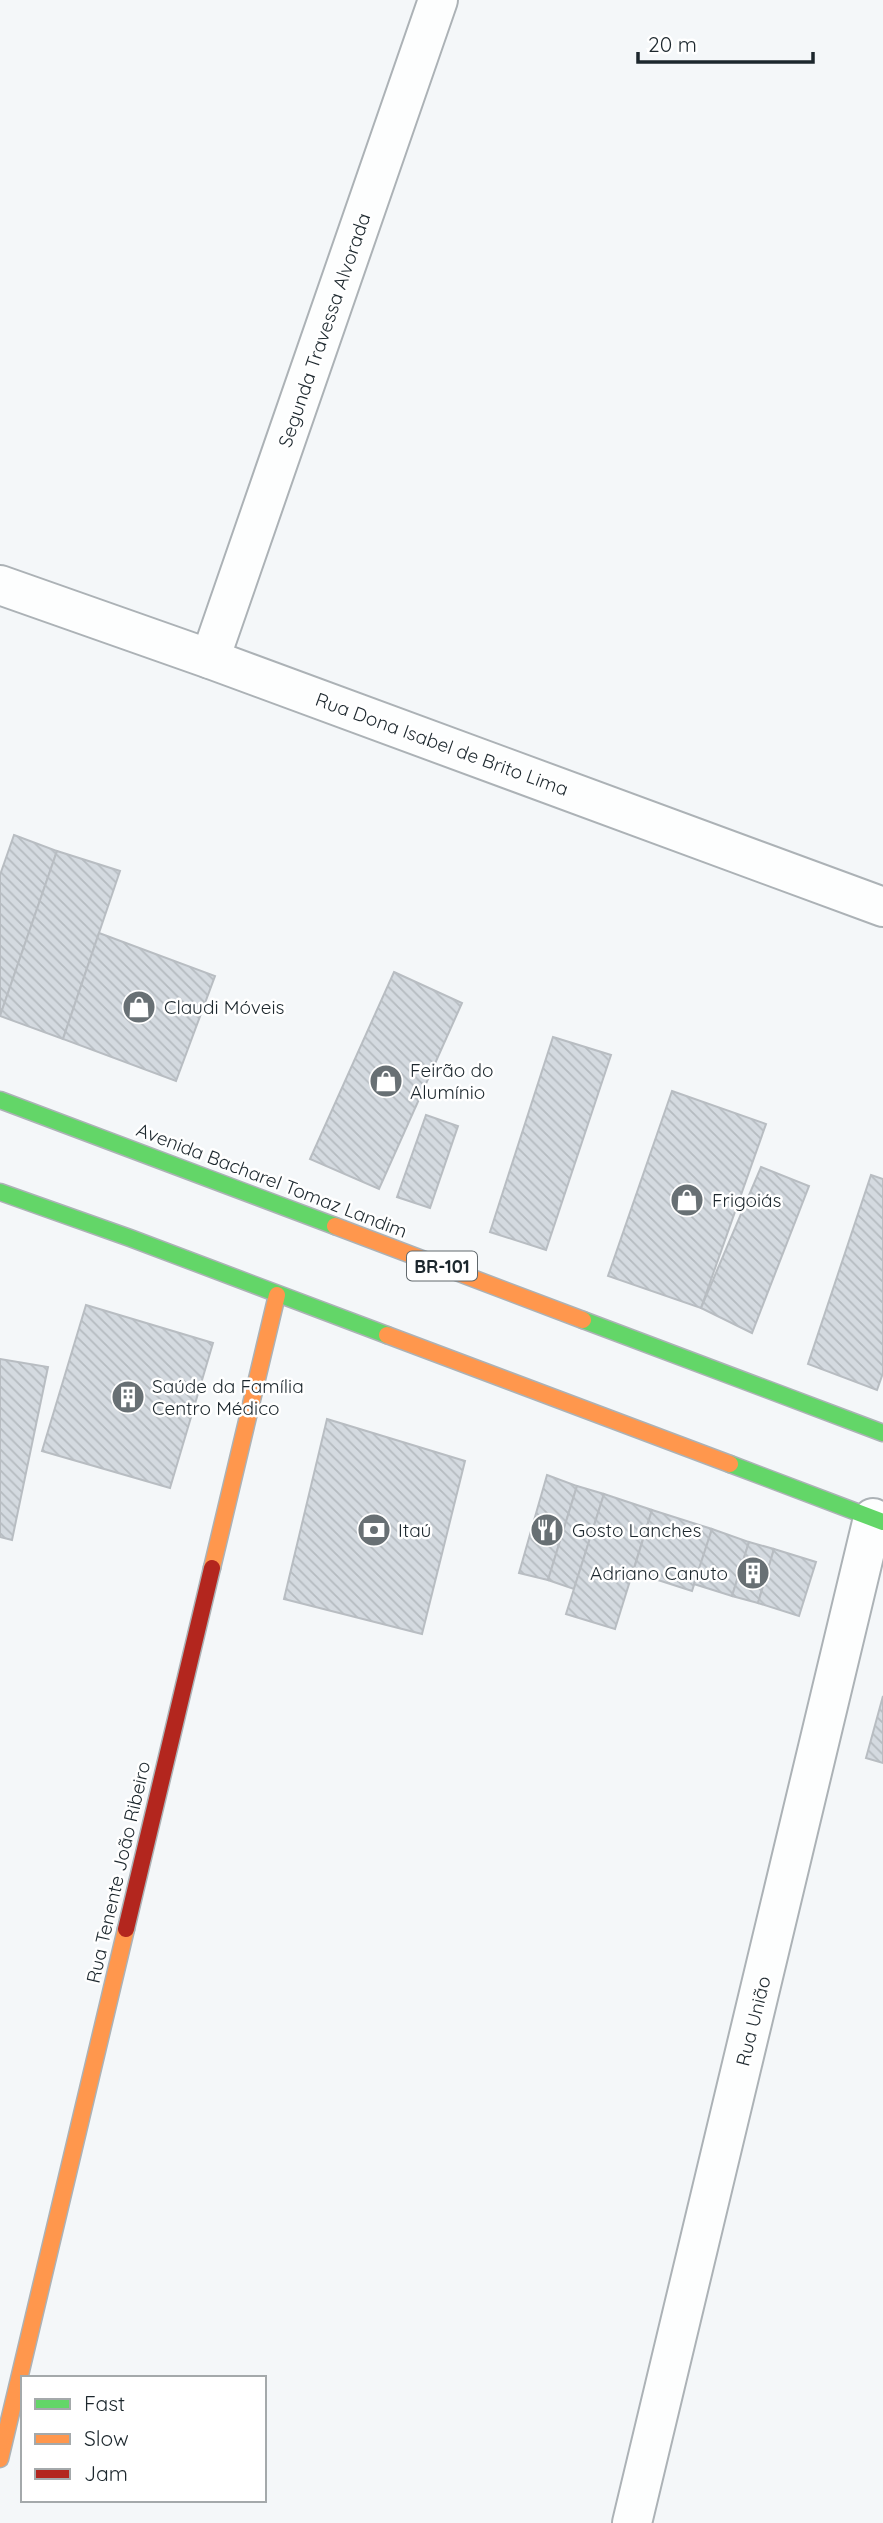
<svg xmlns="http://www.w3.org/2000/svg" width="883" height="2523" font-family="Quicksand,sans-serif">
<defs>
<pattern id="building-back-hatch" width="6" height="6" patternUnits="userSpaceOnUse" patternTransform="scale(1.75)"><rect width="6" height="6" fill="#d4dae0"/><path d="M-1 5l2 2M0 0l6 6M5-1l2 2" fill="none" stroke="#b5bbc0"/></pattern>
</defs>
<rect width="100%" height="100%" fill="#f4f7f9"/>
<!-- building -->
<g fill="url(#building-back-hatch)" stroke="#b8bdc2" stroke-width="2">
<path d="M14 835 57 851 0 1016V875Z"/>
<path d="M57 851 120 871 63 1039 0 1016Z"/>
<path d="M99 933 215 976 176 1081 63 1039Z"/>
<path d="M394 972 462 1003 379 1189 310 1159Z"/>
<path d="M553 1037 611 1055 546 1250 490 1232Z"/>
<path d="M672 1091 766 1124 701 1308 608 1276Z"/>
<path d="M426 1115 458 1126 430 1208 397 1197Z"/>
<path d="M761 1167 809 1186 752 1333 701 1308Z"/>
<path d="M871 1175 883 1179V1373L877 1390 808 1364Z"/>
<path d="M86 1305 213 1343 170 1488 42 1451Z"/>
<path d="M0 1359 48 1367 12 1540 0 1537Z"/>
<path d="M327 1419 465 1461 422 1634 284 1599Z"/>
<path d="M547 1475 577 1486 548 1580 519 1573Z"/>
<path d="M577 1486 604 1494 574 1589 548 1580Z"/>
<path d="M604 1494 652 1510 615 1629 566 1614Z"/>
<path d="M652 1510 712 1529 692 1591 633 1572Z"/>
<path d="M712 1529 749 1542 732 1596 694 1584Z"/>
<path d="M749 1542 774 1549 758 1603 732 1596Z"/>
<path d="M774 1549 816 1562 799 1616 758 1603Z"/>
<path d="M883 1696V1763L866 1758Z"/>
</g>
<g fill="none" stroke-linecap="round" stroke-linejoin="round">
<defs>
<g id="street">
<path d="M0 585 210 659 883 907"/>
<path d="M210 659 438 0"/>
<path d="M632 2523 873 1518"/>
</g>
<g id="fast">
<path d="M0 1100 335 1226"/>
<path d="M0 1192 130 1238 387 1335"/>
<path d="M583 1320 883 1433"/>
<path d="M730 1464 883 1522"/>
</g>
<g id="slow">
<path d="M335 1226 583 1320"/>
<path d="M387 1335 730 1464"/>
<path d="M212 1568 277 1295"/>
<path d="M0 2459 126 1929"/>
</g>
<path id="jam" d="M126 1929 212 1568"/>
</defs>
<!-- street casing -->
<use href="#street" stroke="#acb2b6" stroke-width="42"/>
<!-- fast casing -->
<use href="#fast" stroke="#acb2b6" stroke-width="19"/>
<!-- slow casing -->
<use href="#slow" stroke="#acb2b6" stroke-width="19"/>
<!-- jam casing -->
<use href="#jam" stroke="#acb2b6" stroke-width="19"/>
<!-- street -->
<use href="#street" stroke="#fdfefe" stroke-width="38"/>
<!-- fast -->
<use href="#fast" stroke="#63d668" stroke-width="16"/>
<!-- slow -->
<use href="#slow" stroke="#ff974d" stroke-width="16"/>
<!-- jam -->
<use href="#jam" stroke="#b3261e" stroke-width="16"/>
</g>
<!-- icons -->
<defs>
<symbol id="shop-disc" viewBox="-11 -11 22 22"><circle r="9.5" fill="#687074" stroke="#fff"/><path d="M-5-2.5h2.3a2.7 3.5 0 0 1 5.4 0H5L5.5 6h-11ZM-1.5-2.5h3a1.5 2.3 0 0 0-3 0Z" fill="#fff"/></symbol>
<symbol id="building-disc" viewBox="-11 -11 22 22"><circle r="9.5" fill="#687074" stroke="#fff"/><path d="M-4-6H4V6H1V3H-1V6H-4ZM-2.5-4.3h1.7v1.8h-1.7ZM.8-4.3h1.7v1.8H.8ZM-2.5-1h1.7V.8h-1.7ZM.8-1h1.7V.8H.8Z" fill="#fff"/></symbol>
<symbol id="bank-disc" viewBox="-11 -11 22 22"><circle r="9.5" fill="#687074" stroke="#fff"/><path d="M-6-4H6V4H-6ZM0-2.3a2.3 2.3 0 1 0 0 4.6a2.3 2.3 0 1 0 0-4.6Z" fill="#fff"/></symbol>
<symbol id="restaurant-disc" viewBox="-11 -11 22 22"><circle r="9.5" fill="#687074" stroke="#fff"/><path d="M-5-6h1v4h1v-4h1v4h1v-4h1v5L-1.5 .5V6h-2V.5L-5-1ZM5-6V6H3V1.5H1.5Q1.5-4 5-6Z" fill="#fff"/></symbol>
</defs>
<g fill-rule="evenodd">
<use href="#shop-disc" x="120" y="988" width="38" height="38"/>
<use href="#shop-disc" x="367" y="1062" width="38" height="38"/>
<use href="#shop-disc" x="668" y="1181" width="38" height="38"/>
<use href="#building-disc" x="109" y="1378" width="38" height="38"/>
<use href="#bank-disc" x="355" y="1511" width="38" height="38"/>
<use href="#restaurant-disc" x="528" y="1511" width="38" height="38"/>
<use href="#building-disc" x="734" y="1554" width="38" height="38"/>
</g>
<g text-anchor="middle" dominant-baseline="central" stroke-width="5" stroke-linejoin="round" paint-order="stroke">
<!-- shield labels -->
<rect fill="#fff" stroke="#60686c" stroke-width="2" x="407" y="1251.5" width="70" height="29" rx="5"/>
<g font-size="18" font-weight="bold" fill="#1c272d">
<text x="442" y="1266">BR-101</text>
</g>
<!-- street labels -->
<g font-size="19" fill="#1c272d" stroke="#fff">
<text transform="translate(324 330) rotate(-71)">Segunda Travessa Alvorada</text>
<text transform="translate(442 744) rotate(20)">Rua Dona Isabel de Brito Lima</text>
<text transform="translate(272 1180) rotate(21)">Avenida Bacharel Tomaz Landim</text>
<text transform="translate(118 1872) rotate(-77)">Rua Tenente João Ribeiro</text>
<text transform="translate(753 2021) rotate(-76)">Rua União</text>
</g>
<!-- poi labels -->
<g font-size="19" fill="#1c272d" stroke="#fff" text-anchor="start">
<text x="164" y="1007">Claudi Móveis</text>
<text x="410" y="1070">Feirão do<tspan x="410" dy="22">Alumínio</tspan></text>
<text x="712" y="1200">Frigoiás</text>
<text x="152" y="1386">Saúde da Família<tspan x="152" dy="22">Centro Médico</tspan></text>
<text x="398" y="1530">Itaú</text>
<text x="572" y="1530">Gosto Lanches</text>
<text x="728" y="1573" text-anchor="end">Adriano Canuto</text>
</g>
</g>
<!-- legend -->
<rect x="21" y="2376" width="245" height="126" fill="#ffffff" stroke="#a4a9ab" stroke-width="2"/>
<rect x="35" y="2399" width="35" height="10" fill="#63d668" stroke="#a4a9ab" stroke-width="2"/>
<text x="84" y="2411" font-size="21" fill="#1c272d">Fast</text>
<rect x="35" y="2434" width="35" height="10" fill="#ff974d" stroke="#a4a9ab" stroke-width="2"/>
<text x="84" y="2446" font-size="21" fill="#1c272d">Slow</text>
<rect x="35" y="2469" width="35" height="10" fill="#b3261e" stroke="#a4a9ab" stroke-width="2"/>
<text x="84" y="2481" font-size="21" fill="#1c272d">Jam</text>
<!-- scale -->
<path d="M638 52v10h175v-10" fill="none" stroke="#1c272d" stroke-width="3.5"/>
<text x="648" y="52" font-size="21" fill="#1c272d" stroke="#ffffff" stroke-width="5" paint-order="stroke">20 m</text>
</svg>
